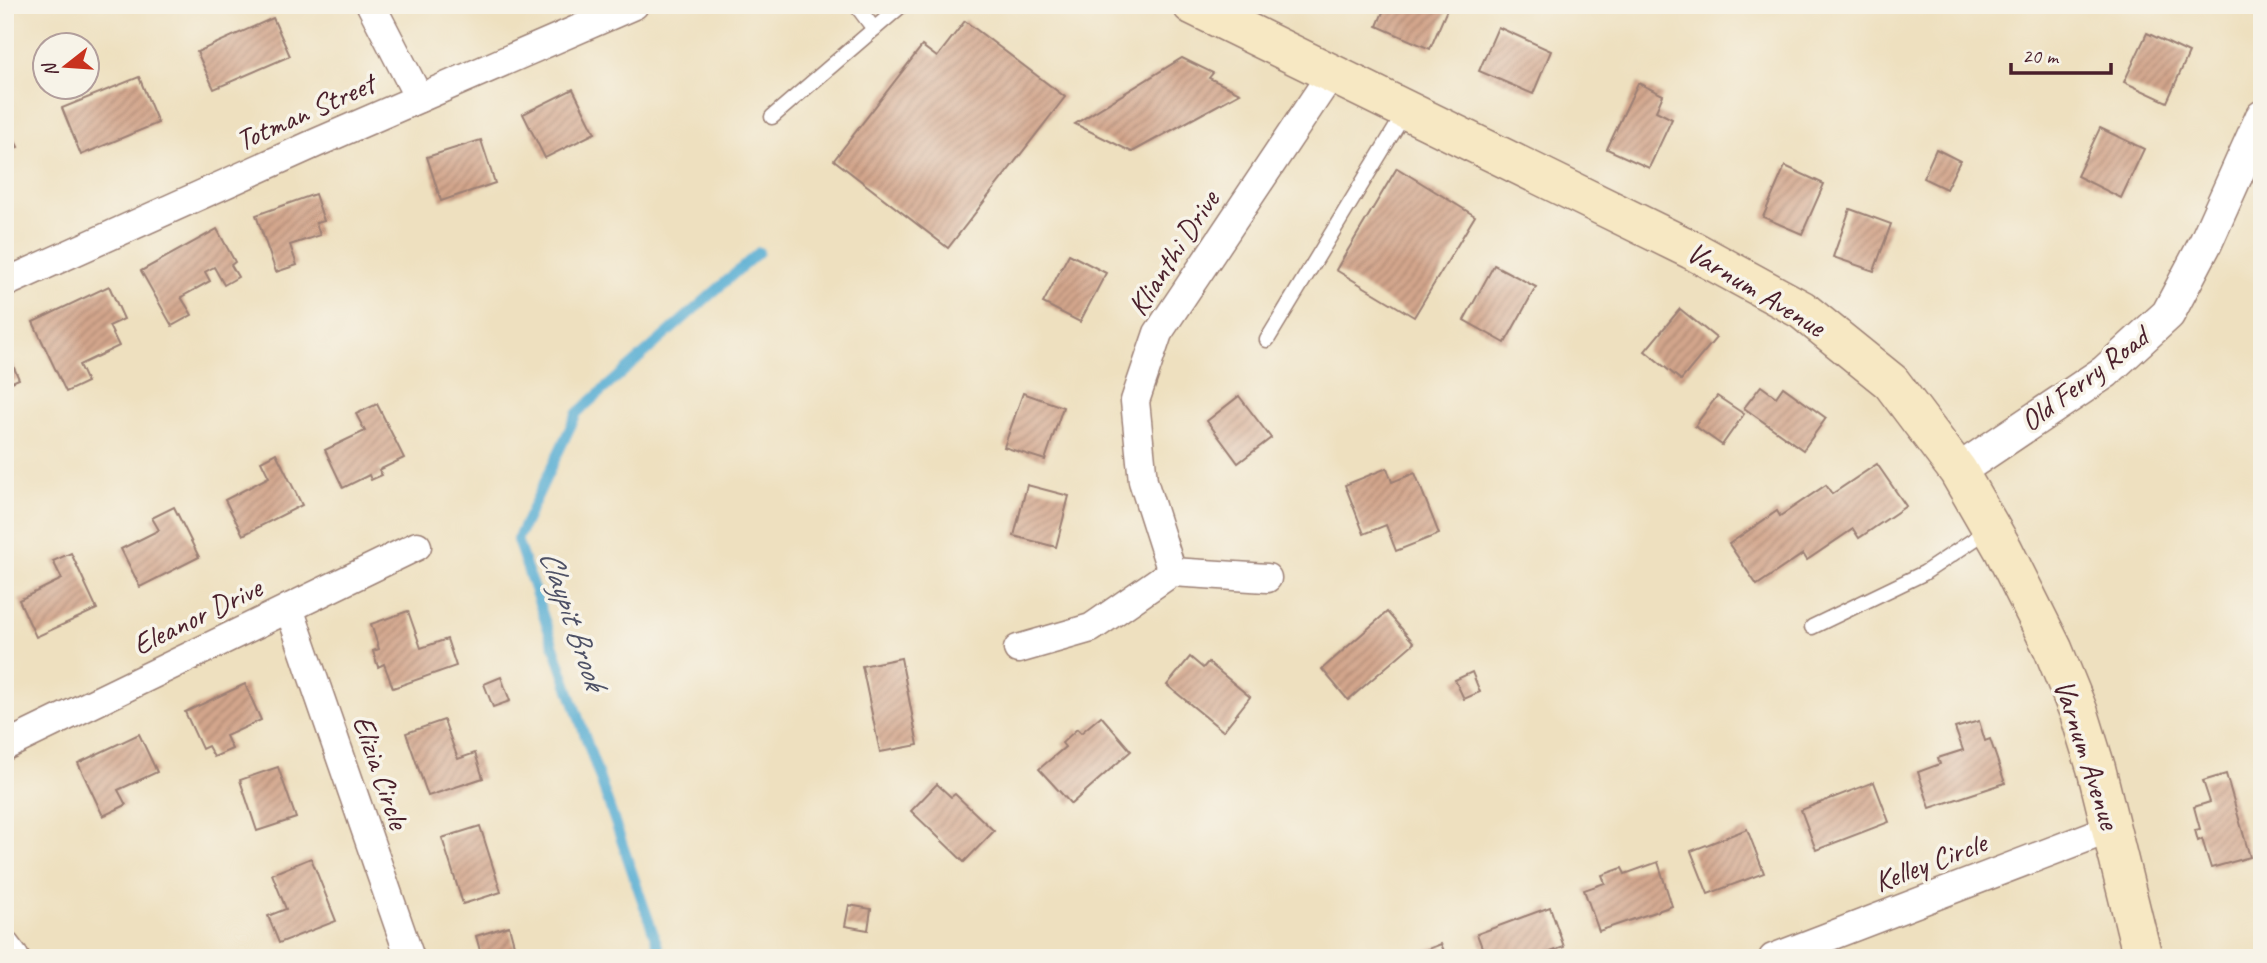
<svg xmlns="http://www.w3.org/2000/svg" width="2267" height="963" font-family="Caveat,sans-serif">
<defs>
<pattern id="building-hatch" width="6" height="6" patternUnits="userSpaceOnUse" patternTransform="scale(1.75)"><rect width="6" height="6" fill="#d3a68c"/><path d="M-1 1l2-2M0 6l6-6M5 7l2-2" fill="none" stroke="#ad8773"/></pattern>
</defs>
<rect width="100%" height="100%" fill="#f7f3e8"/>
<filter id="ink" filterUnits="userSpaceOnUse"><feTurbulence type="fractalNoise" baseFrequency=".0143" numOctaves="2"/><feDisplacementMap in="SourceGraphic" scale="14" xChannelSelector="R" yChannelSelector="G"/><feConvolveMatrix kernelMatrix="1 2 1 2 8 2 1 2 1" color-interpolation-filters="sRGB"/></filter>
<filter id="wash" filterUnits="userSpaceOnUse"><feTurbulence type="fractalNoise" baseFrequency=".00686" numOctaves="4" result="noise"/><feDisplacementMap in="SourceGraphic" scale="28" xChannelSelector="R" yChannelSelector="G"/><feGaussianBlur stdDeviation="1.57" result="paint"/><feColorMatrix in="noise" values="0 0 0 0 0 0 0 0 0 0 0 0 0 0 0 0 0 1.4 0 .05"/><feComposite in="paint" operator="in"/></filter>
<g filter="url(#wash)">
<rect width="100%" height="100%" fill="#eee0bf"/>
<g fill="none" stroke-linecap="round" stroke-linejoin="round">
<!-- stream -->
<path stroke="#56add3" stroke-width="10" d="M662 958 517 540 577 413 759 252"/>
</g>
<g id="blocks">
<!-- building -->
<g fill="url(#building-hatch)">
<path d="M1386 5H1449L1430 49 1377 26Z"/>
<path d="M273 18 290 56 214 89 197 52Z"/>
<path d="M965 21 1065 97 948 248 834 160 922 46 937 57Z"/>
<path d="M1498 27 1551 51 1533 94 1479 71Z"/>
<path d="M2147 33 2189 53 2167 102 2124 82Z"/>
<path d="M1182 58 1213 73 1209 78 1240 93 1132 152 1075 124Z"/>
<path d="M139 77 158 123 81 155 62 108Z"/>
<path d="M1638 83 1663 95 1656 111 1672 119 1649 168 1607 149Z"/>
<path d="M573 89 595 133 545 158 523 114Z"/>
<path d="M5 121 18 147 5 152Z"/>
<path d="M2100 128 2144 149 2121 198 2077 176Z"/>
<path d="M481 140 495 183 441 201 427 157Z"/>
<path d="M1936 149 1960 161 1946 189 1923 178Z"/>
<path d="M1785 166 1824 184 1802 234 1763 217Z"/>
<path d="M1397 168 1475 216 1414 317 1336 270Z"/>
<path d="M315 194 324 221 316 223 320 235 290 245 297 265 276 272 256 215Z"/>
<path d="M1850 209 1891 224 1874 271 1833 257Z"/>
<path d="M217 229 235 262 231 265 238 277 224 285 214 267 205 272 210 281 181 297 192 315 172 326 141 271Z"/>
<path d="M1069 254 1106 273 1080 322 1043 303Z"/>
<path d="M1494 265 1536 287 1505 343 1464 320Z"/>
<path d="M109 286 124 319 109 326 119 346 79 365 87 382 66 392 33 322Z"/>
<path d="M1680 309 1716 338 1681 380 1645 351Z"/>
<path d="M5 348 19 379 5 385Z"/>
<path d="M1761 386 1776 397 1783 387 1826 418 1803 450 1744 408Z"/>
<path d="M1023 393 1063 407 1045 460 1004 447Z"/>
<path d="M1239 396 1271 438 1238 463 1207 421Z"/>
<path d="M1717 396 1744 414 1722 445 1695 426Z"/>
<path d="M377 404 404 458 379 470 382 475 371 480 369 475 343 488 325 450 365 431 356 414Z"/>
<path d="M276 453 302 505 243 535 225 500 269 477 261 461Z"/>
<path d="M1877 464 1906 506 1859 538 1853 529 1807 560 1803 554 1757 585 1729 544 1777 511 1780 516 1826 485 1832 494Z"/>
<path d="M1387 468 1392 482 1415 473 1439 534 1396 551 1386 525 1364 534 1345 485Z"/>
<path d="M1027 485 1069 496 1056 547 1014 536Z"/>
<path d="M174 507 199 557 140 587 121 549 159 530 152 518Z"/>
<path d="M71 553 97 609 36 637 19 600 62 579 53 561Z"/>
<path d="M408 611 421 648 447 639 456 666 393 688 384 664 378 667 373 651 379 649 371 624Z"/>
<path d="M1387 612 1414 643 1348 700 1322 669Z"/>
<path d="M1190 657 1203 668 1208 662 1250 697 1223 731 1167 685Z"/>
<path d="M901 658 918 745 880 752 862 666Z"/>
<path d="M1472 672 1480 692 1464 699 1455 680Z"/>
<path d="M501 677 510 701 493 707 484 684Z"/>
<path d="M245 684 261 720 226 736 232 749 214 757 208 746 202 749 185 712Z"/>
<path d="M1101 716 1131 751 1071 804 1039 769 1065 747 1062 743 1077 729 1081 733Z"/>
<path d="M444 720 458 759 475 753 483 778 428 796 406 733Z"/>
<path d="M1979 721 1985 741 1990 739 2005 783 1930 808 1918 772 1940 764 1938 758 1963 750 1955 728Z"/>
<path d="M139 734 157 772 118 790 126 805 103 816 78 763Z"/>
<path d="M278 767 296 818 257 831 240 780Z"/>
<path d="M2226 774 2250 857 2211 868 2202 839 2198 841 2195 830 2200 829 2194 807 2210 802 2203 781Z"/>
<path d="M1874 782 1889 822 1816 850 1801 810Z"/>
<path d="M937 784 951 797 955 794 994 831 964 862 911 811Z"/>
<path d="M480 826 501 892 463 904 442 838Z"/>
<path d="M1747 829 1764 873 1708 894 1691 851Z"/>
<path d="M311 858 336 921 279 943 268 916 286 909 272 874Z"/>
<path d="M1658 862 1672 906 1599 931 1584 890 1605 883 1602 875 1622 868 1625 874Z"/>
<path d="M849 905 871 909 868 930 845 926Z"/>
<path d="M1550 907 1564 947 1534 958H1486L1477 934Z"/>
<path d="M509 926 517 956 528 953 529 958H482L476 936Z"/>
<path d="M1441 944 1447 958H1405Z"/>
</g>
</g>
</g>
<g filter="url(#ink)">
<use href="#blocks" fill-opacity="0" stroke="#9c8075" stroke-width="2"/>
<g fill="none" stroke-linecap="round" stroke-linejoin="round">
<defs>
<g id="service">
<path d="M856 5 874 29"/>
<path d="M2261 5 2262 6"/>
<path d="M772 117 902 5"/>
<path d="M1267 340 1406 111"/>
<path d="M1812 627 1924 573 1990 529"/>
</g>
<g id="minor">
<path d="M371 5 419 98"/>
<path d="M5 283 316 143 634 5"/>
<path d="M1172 572 1143 481 1135 401 1158 333 1332 73"/>
<path d="M289 608 410 958"/>
<path d="M1018 649 1091 628 1172 572 1267 578"/>
<path d="M5 746 417 546"/>
<path d="M5 945 15 958"/>
<path d="M1773 958 2112 828"/>
</g>
<path id="tertiary" d="M1958 471 2105 372 2168 314 2206 242 2262 117"/>
<path id="secondary" d="M1192 5 1692 250 1802 310 1891 382 1958 471 2003 549 2053 649 2079 713 2096 768 2143 958"/>
</defs>
<!-- service casing -->
<use href="#service" stroke="#9c8075" stroke-width="17"/>
<!-- minor casing -->
<use href="#minor" stroke="#9c8075" stroke-width="31"/>
<!-- tertiary casing -->
<use href="#tertiary" stroke="#9c8075" stroke-width="36"/>
<!-- secondary casing -->
<use href="#secondary" stroke="#9c8075" stroke-width="41"/>
<!-- service -->
<use href="#service" stroke="#fff" stroke-width="14"/>
<!-- minor -->
<use href="#minor" stroke="#fff" stroke-width="28"/>
<!-- tertiary -->
<use href="#tertiary" stroke="#fff" stroke-width="33"/>
<!-- secondary -->
<use href="#secondary" stroke="#f7e8c3" stroke-width="38"/>
</g>
</g>
<g text-anchor="middle" dominant-baseline="central" stroke-width="7" stroke-linejoin="round" paint-order="stroke">
<!-- street labels -->
<g font-size="30" fill="#4a1f2b" stroke="#f7f3e8">
<text transform="translate(305 112) rotate(-24)">Totman Street</text>
<text transform="translate(1173 253) rotate(-57)">Klianthi Drive</text>
<text transform="translate(1756 289) rotate(31)">Varnum Avenue</text>
<text transform="translate(2084 379) rotate(-37)">Old Ferry Road</text>
<text transform="translate(197 616) rotate(-26)">Eleanor Drive</text>
<text transform="translate(2087 754) rotate(72)">Varnum Avenue</text>
<text transform="translate(381 772) rotate(71)">Elizia Circle</text>
<text transform="translate(1930 862) rotate(-21)">Kelley Circle</text>
</g>
<!-- water labels -->
<g font-size="32" font-style="italic" fill="#4e5166" stroke="#f7f3e8">
<text transform="translate(573 619) rotate(71)">Claypit Brook</text>
</g>
</g>
<!-- margin -->
<rect width="2267" height="963" fill="none" stroke="#f7f3e8" stroke-width="28"/>
<!-- north arrow -->
<g transform="translate(66 66) rotate(253)"><circle r="33" fill="#f7f3e8" stroke="#b29e9c" stroke-width="2"/>
<path d="M0-5L12 26L0 18L-12 26Z" fill="#c8321e"/>
<text y="-10" font-size="19" font-weight="bold" text-anchor="middle" fill="#4a1f2b">N</text>
</g>
<!-- scale -->
<path d="M2011 63v10h100v-10" fill="none" stroke="#4a1f2b" stroke-width="3.5"/>
<text x="2022" y="63" font-size="21" fill="#4a1f2b" stroke="#f7f3e8" stroke-width="5" paint-order="stroke">20 m</text>
</svg>
